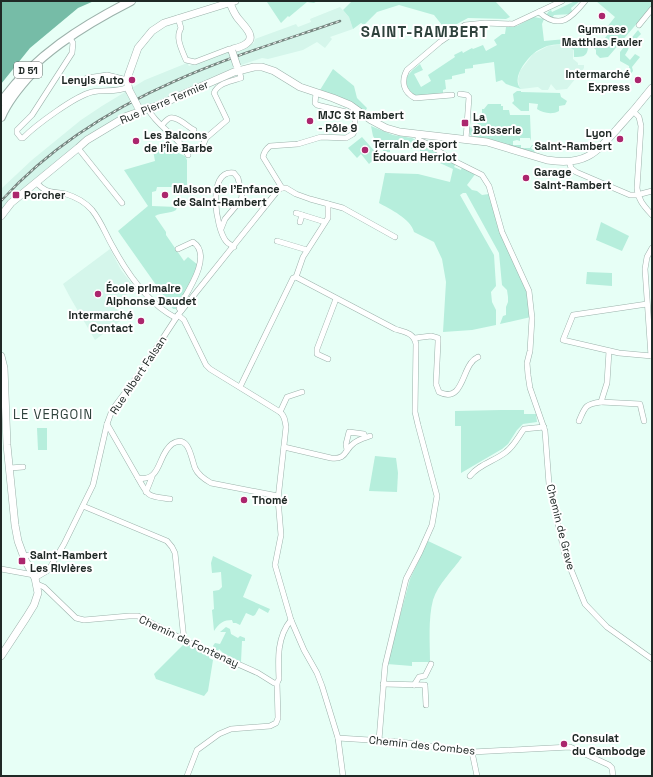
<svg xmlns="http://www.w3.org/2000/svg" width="653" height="777" font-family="'Space Grotesk',sans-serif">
<rect width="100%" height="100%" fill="#e7fff6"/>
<!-- built -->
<g fill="#d5f6eb">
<path d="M340 7 349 17 353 29 330 37 332 39 325 48 317 42 303 50 268 59 262 58 241 65 239 64 235 50 254 43 255 39 296 24 298 27 311 22 310 19Z"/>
<path d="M574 43 573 59 578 63V65H584V68L567 89 556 90 551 84 548 90H542L538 87 521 89 519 86 518 79 520 71 533 54 548 46Z"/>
<path d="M230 50 235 66 233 68 145 106 141 104 133 110 84 139 20 191 16 192 1 210V189L32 160 81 120 102 106 145 80 187 63 189 66Z"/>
<path d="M110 249 121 270 135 288 113 305 124 318 95 340 71 299 63 284Z"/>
</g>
<!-- green -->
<g fill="#b6eedc">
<path d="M268 1H317L314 3 307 2 289 17 288 16 281 23 267 2Z"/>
<path d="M352 1H495L510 17 506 19 468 18 446 30 434 15 399 5 377 12 364 25 361 23 353 29 349 17 343 10Z"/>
<path d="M575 1H580L571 8 573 14 554 15 552 18 548 17 547 14 548 12 551 10 552 12Z"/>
<path d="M596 1H652V6L608 57 600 58 596 54V50L592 46 591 44H600L609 33 608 29 607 27 615 17Z"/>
<path d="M534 17 544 19 542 24 544 41 566 39 574 40 588 48C587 57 582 57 574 57V50L571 48 572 43C564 44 555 44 547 46 543 48 537 50 533 54 525 61 511 79 521 89L506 84 502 80 496 82 494 62 473 65V68L465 69V73L452 76V79L445 80 446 89 443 90V94C435 95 424 98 417 96 413 94 409 92 407 87 403 77 412 70 420 64L423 70 414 74 421 87 431 81 428 75 455 57 454 55 462 51 463 53 472 48 473 49 483 45 486 51 497 45 494 40 502 34H505L506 27 517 26Z"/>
<path d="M638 30 641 34 637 38 638 40 632 46 630 45 629 47 628 50 625 55 630 60 635 54 640 57 632 67 633 71 630 75 629 66 620 61V52Z"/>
<path d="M333 69 354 86 357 98 367 108 365 112 340 97 320 90Z"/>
<path d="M517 91H521V92L560 93 561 97 567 101 565 105 559 106V111C552 115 543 113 537 109L538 104 529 103V111H521L512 103 514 101 513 94Z"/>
<path d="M488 104H501V106H503V110H509L510 115H530L531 141 530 138H520V141L517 140 513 141V145H521V148H530L532 145H533L531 148 533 150 535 147 536 150 534 152 474 137 470 135 469 128 477 124 482 119V109H484Z"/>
<path d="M371 126 393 135 412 138 456 163 454 167 461 170 462 166 476 173 467 185 472 190 477 191 482 195 489 194 500 232 524 284 529 298 531 317 500 324 503 316 506 315V307L508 302V297L507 290 502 285 499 253 466 193H463L460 195 494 255 496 286 491 292 492 302 496 310V325L472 330 443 332 446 282 442 259 434 242 414 232C411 219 390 209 379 203L385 173 418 174 450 182 453 169 420 154V149L390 148V152H384L373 136Z"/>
<path d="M362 137 378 155 369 164 361 154 357 158 348 148Z"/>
<path d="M167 148 185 156 187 160V187H157L156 191 152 192V206L177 207 176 210C170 214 162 212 155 216L166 232V235L184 261 188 257 198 265 189 288 176 309H173L118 231 148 206 124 170 155 161 153 150Z"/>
<path d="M601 222 629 236 622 251 596 240Z"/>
<path d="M587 272 612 273V286L586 284Z"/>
<path d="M501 410H524V414H536L537 422 523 424 517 430 508 444 502 449 461 473V426H455V411Z"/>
<path d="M37 428H47V450H38Z"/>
<path d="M375 456 396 458 398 473 397 492 369 491Z"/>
<path d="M428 541 462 557C453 570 438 584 433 600 428 619 430 642 430 662H412V666L387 664 410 579Z"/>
<path d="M213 556 252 575 243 597 270 609 268 613 259 608 255 615 253 616 246 613 240 625 236 623H233L232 620C224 620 219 623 214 631L212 610 214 609 213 591 219 590 222 587 221 572 212 573 211 563Z"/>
<path d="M226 627 230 629 231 634 238 638 240 636 245 638V641H242L241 662 223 653 219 649 218 651 215 650 213 646 215 643 220 644 226 632H220Z"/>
<path d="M185 643 210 654 209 658 213 660 208 691 204 696 156 679 154 674Z"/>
</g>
<!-- water -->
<path fill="#76bca7" d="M1 1H94L78 8 30 48 1 84Z"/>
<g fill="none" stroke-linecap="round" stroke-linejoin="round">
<defs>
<g id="street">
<path d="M539 12C560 31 572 17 585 1"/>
<path d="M178 18 181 28C175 38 182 50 186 60L195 62 229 49H233"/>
<path d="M639 25 652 9"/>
<path d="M69 37 73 43 72 53 32 115 17 130V133L21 138H23C36 125 75 96 92 92 104 89 116 93 128 87"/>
<path d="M87 78 107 75 127 80"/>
<path d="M460 94 467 95 469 97 466 139"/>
<path d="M452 95 415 98C403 92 401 81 407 70L440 42 465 25 485 23 513 24 562 1"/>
<path d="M148 109C157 127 179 136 188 155"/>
<path d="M633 111 639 117 641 126 637 188C638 200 644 206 652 215"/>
<path d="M162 125C164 123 167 119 170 118 177 116 188 127 194 130"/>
<path d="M417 134 419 140 430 145 452 160 482 175 489 186 502 232 529 291 532 318 530 351 527 363 528 375 530 388 545 431 549 484 565 555 585 604 607 627 652 659"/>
<path d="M203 145 206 138 227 120 214 93C218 83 231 81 241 78L239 70"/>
<path d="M78 148 122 203"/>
<path d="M569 161 571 168 576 172 630 195H637L652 191"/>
<path d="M36 182C46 194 52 191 66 194 76 197 85 202 92 210 101 221 106 235 113 247 127 273 149 304 176 318"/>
<path d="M282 188 263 157C264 152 266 149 270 146L298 144 321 137 346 138 353 134 355 130V119L350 113 317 105 315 103 316 93"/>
<path d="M282 188H286L296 194 310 199 343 208 395 237"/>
<path d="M296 213 325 222"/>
<path d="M300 222 302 215"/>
<path d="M221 229 225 219 241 200 242 196 238 178 234 173C206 169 216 229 226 241 228 244 232 245 234 247"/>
<path d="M277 241 307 250"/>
<path d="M178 249 193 242C213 255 188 291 180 305L179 308 181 311"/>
<path d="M296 277 395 329C405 332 414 333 416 344L415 412 418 425 437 496 432 525 420 552 406 579 385 666 379 740"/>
<path d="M296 277 303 257 328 218V204"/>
<path d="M647 304 573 315 563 340 619 353 652 356"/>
<path d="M178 315 184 320 206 365 210 369 280 412C285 416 285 421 286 427L278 499 281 535 275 565 291 620 304 650 317 673 322 686 338 738 343 776"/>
<path d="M415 338 431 336 438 338V342L436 384 439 392C461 403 462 374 471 363 473 360 476 358 478 357"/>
<path d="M609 351 607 383 601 402 640 404 644 421"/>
<path d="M651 356 645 269 647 257 652 248"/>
<path d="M328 359 317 354V349L336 299"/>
<path d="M240 387 293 278 296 277"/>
<path d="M280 412 287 397 302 392"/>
<path d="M579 421C585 407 585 404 601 402"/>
<path d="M107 424 138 478C162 482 157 455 172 444 189 433 191 458 195 468 198 475 204 479 211 483L278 496"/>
<path d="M284 447 331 458C347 460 344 450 354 443 359 439 364 438 370 436"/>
<path d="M347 450 346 444 349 432 364 434 365 437"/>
<path d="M10 468 23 467"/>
<path d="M470 476C479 464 495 461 506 452 514 446 518 437 524 429L544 427"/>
<path d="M138 478C149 498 148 496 170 499"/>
<path d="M146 492 152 477"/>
<path d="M83 506 167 541 172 547 175 553 184 640"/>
<path d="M24 556 31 555"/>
<path d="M1 569 34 575"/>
<path d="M35 578 47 571 51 566 64 544 93 485 107 424 111 413 115 406 142 370 178 315 279 189 282 188"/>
<path d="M37 584 44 587 76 618 84 620 129 616H138L184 640 258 673 274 683H277"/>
<path d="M383 684 425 685 426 705"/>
<path d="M414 685 419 677 425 676 431 664"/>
<path d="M338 738 401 742 472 752 570 747 609 765 612 768 613 776"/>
<path d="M472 752 477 776"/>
<path d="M187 776 197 750 219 734 231 729 270 726 276 723 278 718 277 683 279 679C278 658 277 637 291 620"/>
</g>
<g id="secondary">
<path d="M230 3C232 8 234 13 237 17 241 23 257 36 247 43 244 46 237 48 233 49L232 51"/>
<path d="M129 90 127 80 128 76 138 48 152 31 164 23 235 1"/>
<path d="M1 216 11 203 78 148 87 140 127 116 159 105 234 72 254 67H262L274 71 300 87 333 98 350 105 371 120 386 128 400 132 487 142 547 160C585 166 595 154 618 128 630 115 641 102 652 88"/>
<path d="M1 356 4 368 7 445 15 525 18 541 25 560 35 578 38 593 34 605 26 618 1 656"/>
</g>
<g id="primary">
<path d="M1 102C34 56 82 26 131 1"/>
<path d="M1 117C8 100 20 86 33 72"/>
</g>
</defs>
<!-- street casing -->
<use href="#street" stroke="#9cb2ab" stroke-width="6"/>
<!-- secondary casing -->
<use href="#secondary" stroke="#9cb2ab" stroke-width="8"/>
<!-- primary casing -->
<use href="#primary" stroke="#9cb2ab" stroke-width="10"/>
<!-- street -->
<use href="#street" stroke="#fff" stroke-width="5"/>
<!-- secondary -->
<use href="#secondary" stroke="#fff" stroke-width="7"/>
<!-- primary -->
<use href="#primary" stroke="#fff" stroke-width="8"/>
<defs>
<path id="rail" d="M1 201C48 149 111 109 175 81 228 57 285 40 340 21"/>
</defs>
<!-- rail casing -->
<use href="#rail" stroke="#768680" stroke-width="2.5"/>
<!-- rail -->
<use href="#rail" stroke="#fff" stroke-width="1" stroke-dasharray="3" stroke-linecap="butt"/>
<defs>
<g id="secondary-bridge">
<path d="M232 51 237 66"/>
<path d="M129 90 138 107"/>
</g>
</defs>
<!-- secondary-bridge casing -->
<use href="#secondary-bridge" stroke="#9cb2ab" stroke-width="8" stroke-linecap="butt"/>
<!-- secondary-bridge -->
<use href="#secondary-bridge" stroke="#fff" stroke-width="7"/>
</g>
<!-- markers -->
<g fill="#ab266d" stroke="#fff" stroke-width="1.5">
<circle cx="602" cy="16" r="4"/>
<circle cx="132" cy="80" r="4"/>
<circle cx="638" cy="80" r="4"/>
<circle cx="310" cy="121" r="4"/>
<rect x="461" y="119" width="8" height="8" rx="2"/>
<circle cx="620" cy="139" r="4"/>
<circle cx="136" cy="141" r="4"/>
<circle cx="365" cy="150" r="4"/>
<circle cx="526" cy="178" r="4"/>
<rect x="12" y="191" width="8" height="8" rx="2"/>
<circle cx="165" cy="195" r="4"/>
<circle cx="98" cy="294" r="4"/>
<circle cx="141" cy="321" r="4"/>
<circle cx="244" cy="500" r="4"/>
<rect x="18" y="557" width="8" height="8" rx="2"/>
<circle cx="564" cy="744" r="4"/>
</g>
<g text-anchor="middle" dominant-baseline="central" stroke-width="4" stroke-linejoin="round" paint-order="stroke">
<!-- shield labels -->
<rect fill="#fff" stroke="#636967" stroke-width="1" x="14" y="62" width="28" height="16" rx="3"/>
<g font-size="10" font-weight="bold" fill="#202926">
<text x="28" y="70">D 51</text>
</g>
<!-- poi labels -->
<g font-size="11" font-weight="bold" fill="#202926" stroke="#fff" text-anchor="start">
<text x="602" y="29" text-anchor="middle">Gymnase<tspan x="602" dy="13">Matthias Favier</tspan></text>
<text x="630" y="74" text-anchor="end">Intermarché<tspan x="630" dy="13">Express</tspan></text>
<text x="124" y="80" text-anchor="end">Lenyls Auto</text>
<text x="318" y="115">MJC St Rambert<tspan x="318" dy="13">- Pôle 9</tspan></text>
<text x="473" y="117">La<tspan x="473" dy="13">Boisserie</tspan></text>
<text x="612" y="133" text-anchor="end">Lyon<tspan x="612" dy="13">Saint-Rambert</tspan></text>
<text x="144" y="135">Les Balcons<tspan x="144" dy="13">de l'Île Barbe</tspan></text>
<text x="373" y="144">Terrain de sport<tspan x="373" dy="13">Édouard Herriot</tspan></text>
<text x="534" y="172">Garage<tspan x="534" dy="13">Saint-Rambert</tspan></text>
<text x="173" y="189">Maison de l'Enfance<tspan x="173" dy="13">de Saint-Rambert</tspan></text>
<text x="24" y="195">Porcher</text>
<text x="106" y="288">École primaire<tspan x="106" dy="13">Alphonse Daudet</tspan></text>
<text x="133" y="315" text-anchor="end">Intermarché<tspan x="133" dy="13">Contact</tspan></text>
<text x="252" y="500">Thomé</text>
<text x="30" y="555">Saint-Rambert<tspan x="30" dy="13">Les Rivières</tspan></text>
<text x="572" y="738">Consulat<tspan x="572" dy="13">du Cambodge</tspan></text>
</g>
<!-- street labels -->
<g font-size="11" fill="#202926" stroke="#fff">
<text transform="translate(164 102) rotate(-23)">Rue Pierre Termier</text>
<text transform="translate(138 375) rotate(-56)">Rue Albert Falsan</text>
<text transform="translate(561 527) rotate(76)">Chemin de Grave</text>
<text transform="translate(189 641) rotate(25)">Chemin de Fontenay</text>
<text transform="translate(422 745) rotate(6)">Chemin des Combes</text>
</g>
<!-- quarter labels -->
<g font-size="13" letter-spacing="1" fill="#2f423c" stroke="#fff">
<text x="53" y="414">LE VERGOIN</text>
</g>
<!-- district labels -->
<g font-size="15" font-weight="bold" letter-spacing="1" fill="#2f423c" stroke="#fff">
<text x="425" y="31">SAINT-RAMBERT</text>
</g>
</g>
<!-- border -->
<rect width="653" height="777" fill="none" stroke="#202926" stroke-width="4"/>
</svg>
